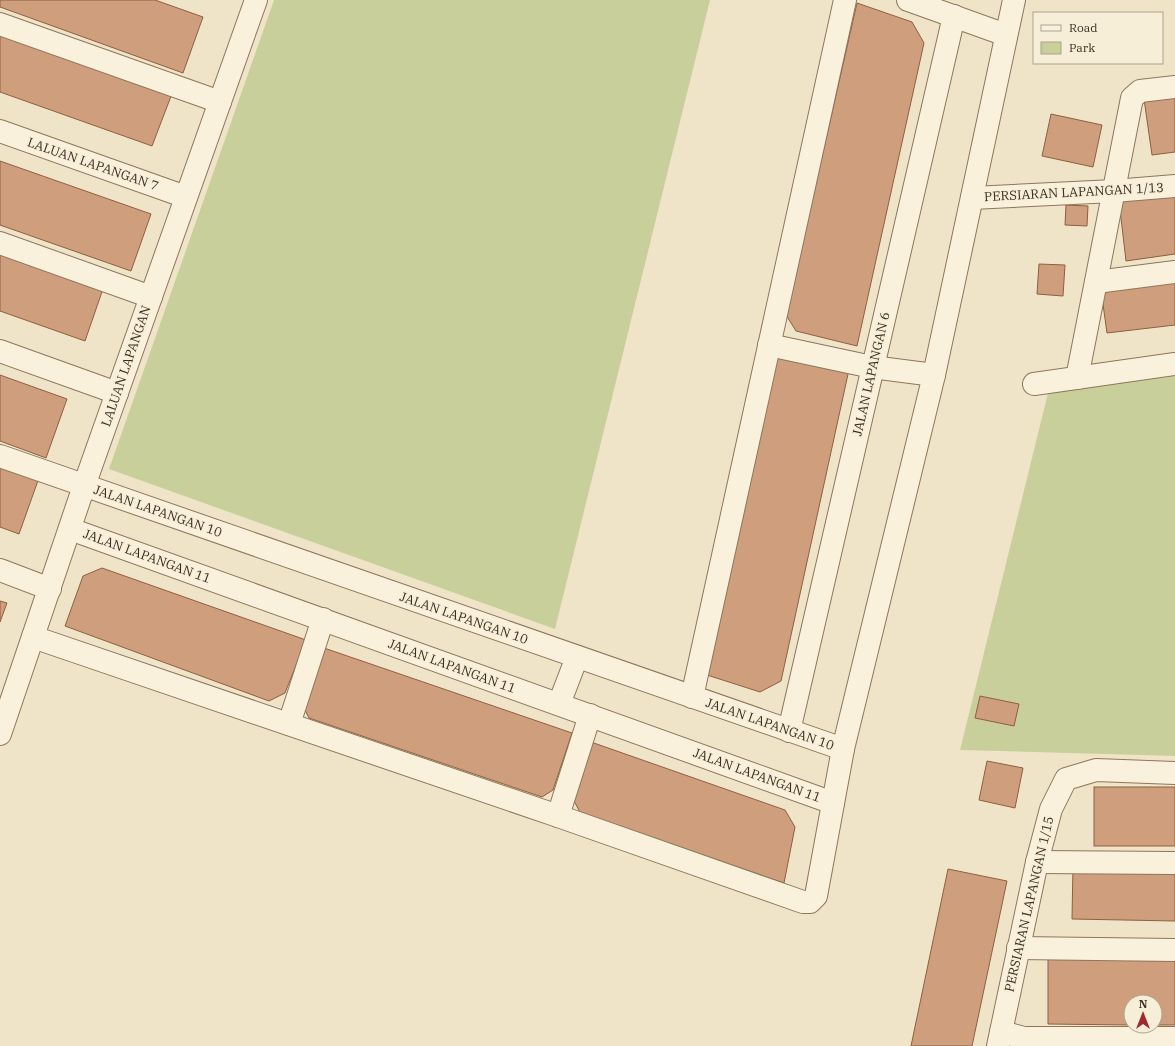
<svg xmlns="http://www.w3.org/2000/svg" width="1175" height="1046" font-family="'IBM Plex Serif',serif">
<rect width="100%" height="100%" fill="#f0e4c8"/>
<!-- green -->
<g fill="#c9cf9b">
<path d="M274 0H710L555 629 109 469Z"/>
<path d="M1175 374V756L960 750 1048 393Z"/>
</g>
<!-- building -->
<g fill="#cf9f7d" stroke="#8d5f41">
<path d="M0 0H155L203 17 183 73 0 7Z"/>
<path d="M857 3 912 22 924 43 857 346 796 331 786 315Z"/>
<path d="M0 28 173 91 152 146 0 92Z"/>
<path d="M1175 95V152L1152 155 1144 99Z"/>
<path d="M1051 114 1102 125 1093 167 1042 156Z"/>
<path d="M0 161 151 214 131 271 0 225Z"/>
<path d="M1175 193V254L1126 261 1119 201Z"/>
<path d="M1066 205 1088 206 1087 226 1065 225Z"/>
<path d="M0 246 105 283 85 341 0 311Z"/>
<path d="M1039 264 1065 265 1063 296 1037 294Z"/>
<path d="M1175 274V325L1107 333 1100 283Z"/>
<path d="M789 350 850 365 781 681 760 692 707 675 776 358Z"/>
<path d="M0 375 67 399 46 458 0 441Z"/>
<path d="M0 461 40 475 19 534 0 527Z"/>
<path d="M102 568 306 640 285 693 269 701 65 626 83 576Z"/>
<path d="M0 601 7 603 0 622Z"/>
<path d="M324 648 572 733 553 790 542 797 309 718 302 704Z"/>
<path d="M980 696 1019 704 1014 726 975 718Z"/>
<path d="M591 742 785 810 795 827 784 883 581 814 574 801Z"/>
<path d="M987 761 1023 768 1015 808 979 800Z"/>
<rect x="1094" y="787" width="81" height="59"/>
<path d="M1073 865 1175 866V921L1072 919Z"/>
<path d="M948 869 1007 881 972 1046H911Z"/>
<path d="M1048 959 1175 960V1025H1155V1002H1131V1025L1048 1024Z"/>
</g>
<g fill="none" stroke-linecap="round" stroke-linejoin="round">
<defs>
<g id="minor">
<path d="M908 0 1006 35"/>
<path d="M0 24 220 102"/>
<path d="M0 131 186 197"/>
<path d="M972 198 1114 191 1175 186"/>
<path d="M0 243 151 297"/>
<path d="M1096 282 1175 272"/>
<path d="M769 345 872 367 934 375"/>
<path d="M0 351 117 393"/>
<path d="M1077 378 1132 98 1140 91 1175 87"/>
<path d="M1034 384 1175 364"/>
<path d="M0 456 843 749"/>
<path d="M70 529 833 803"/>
<path d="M0 570 50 589"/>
<path d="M33 637 558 816 803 902H810L816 896 843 749 934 375 1014 0"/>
<path d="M692 697 845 0"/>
<path d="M559 704 577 657"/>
<path d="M289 724 323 619"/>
<path d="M789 731 954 16"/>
<path d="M0 734 84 486 256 0"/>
<path d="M558 816 590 715"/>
<path d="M1037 862 1175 863"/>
<path d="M1018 948 1175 950"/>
<path d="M1001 1032 1024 1038H1175"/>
<path d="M998 1046 1037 862 1051 809 1066 779 1096 770 1175 773"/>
</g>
</defs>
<!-- minor casing -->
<use href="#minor" stroke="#8d765c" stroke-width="24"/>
<!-- minor -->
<use href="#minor" stroke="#faf1dc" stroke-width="22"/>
</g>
<g text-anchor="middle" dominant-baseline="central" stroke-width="3.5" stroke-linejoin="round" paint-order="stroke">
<!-- street labels -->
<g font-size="13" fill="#3d2e20" stroke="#f7eed8">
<text transform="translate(93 164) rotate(19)">LALUAN LAPANGAN 7</text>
<text transform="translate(1074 192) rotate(-3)">PERSIARAN LAPANGAN 1/13</text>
<text transform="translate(126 366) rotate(-71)">LALUAN LAPANGAN</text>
<text transform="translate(871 374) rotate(-77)">JALAN LAPANGAN 6</text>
<text transform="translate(158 511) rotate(19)">JALAN LAPANGAN 10</text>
<text transform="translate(147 556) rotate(20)">JALAN LAPANGAN 11</text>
<text transform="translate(464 618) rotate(19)">JALAN LAPANGAN 10</text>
<text transform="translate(452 666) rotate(20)">JALAN LAPANGAN 11</text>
<text transform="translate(770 724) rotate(19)">JALAN LAPANGAN 10</text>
<text transform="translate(757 775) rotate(20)">JALAN LAPANGAN 11</text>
<text transform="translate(1029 904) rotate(-77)">PERSIARAN LAPANGAN 1/15</text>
</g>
</g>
<!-- legend -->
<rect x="1033" y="12" width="130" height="52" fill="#f7eed8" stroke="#ada18e"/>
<rect x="1041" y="25" width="20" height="6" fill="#faf1dc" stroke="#ada18e"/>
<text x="1069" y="32" font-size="12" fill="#3d2e20">Road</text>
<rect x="1041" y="42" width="20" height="12" fill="#c9cf9b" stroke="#ada18e"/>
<text x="1069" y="52" font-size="12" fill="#3d2e20">Park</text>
<!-- north arrow -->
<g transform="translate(1143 1014)"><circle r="19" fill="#f7eed8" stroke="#ada18e"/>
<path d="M0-3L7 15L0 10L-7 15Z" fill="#9e2a2b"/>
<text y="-6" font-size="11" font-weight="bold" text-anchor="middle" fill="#3d2e20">N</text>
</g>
</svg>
